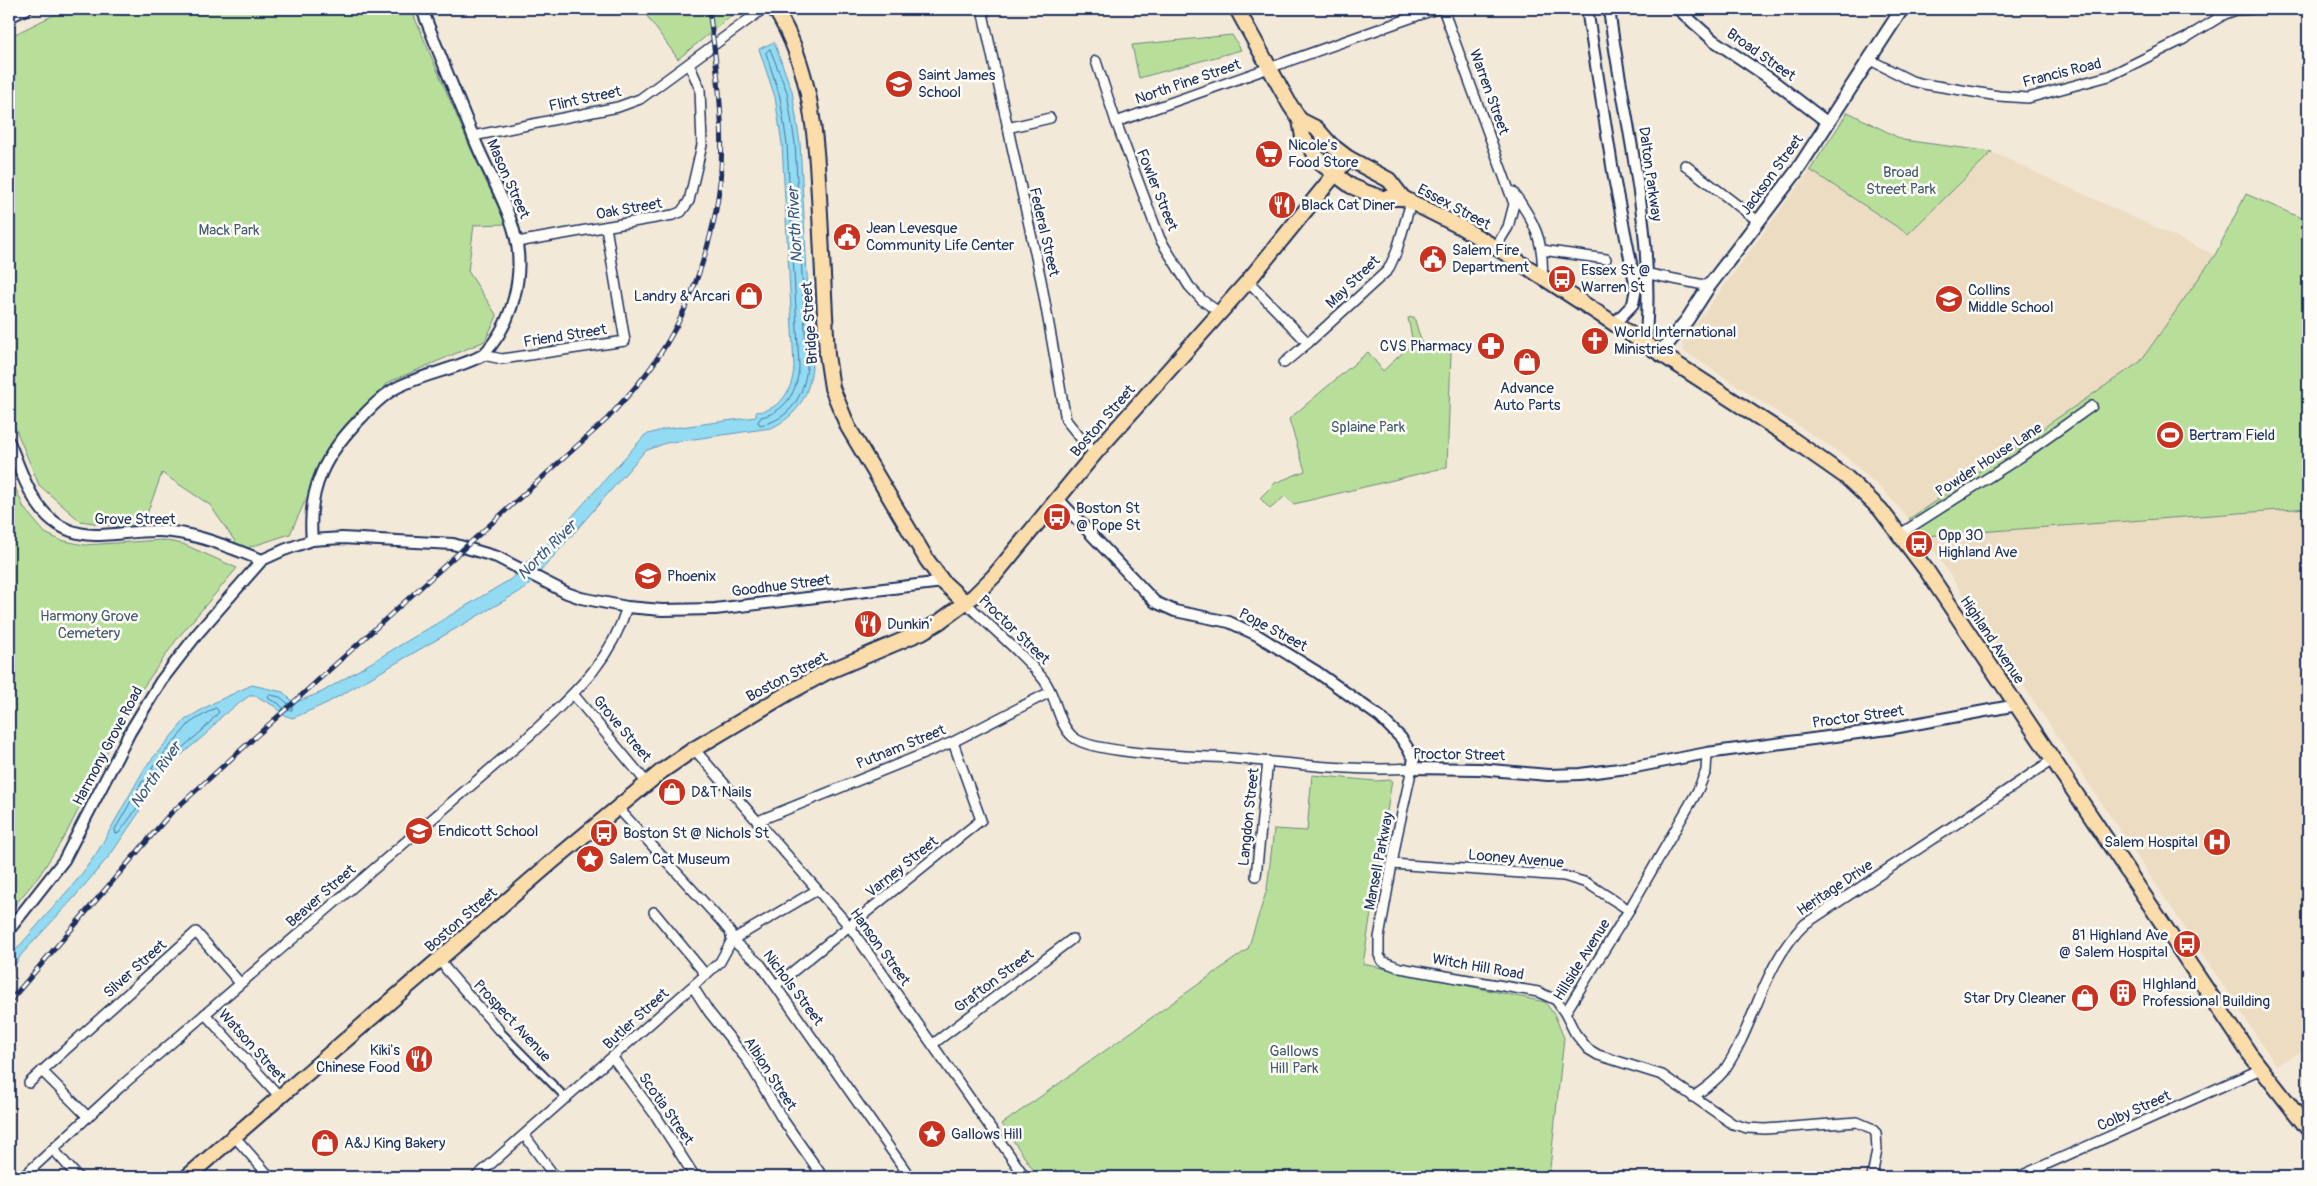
<svg xmlns="http://www.w3.org/2000/svg" width="2317" height="1186" font-family="Pangolin,sans-serif">
<rect width="100%" height="100%" fill="#f3e9d8"/>
<filter id="ink" filterUnits="userSpaceOnUse"><feTurbulence type="fractalNoise" baseFrequency=".02" numOctaves="2"/><feDisplacementMap in="SourceGraphic" scale="10" xChannelSelector="R" yChannelSelector="G"/><feConvolveMatrix kernelMatrix="1 2 1 2 8 2 1 2 1" color-interpolation-filters="sRGB"/></filter>
<g filter="url(#ink)">
<!-- built -->
<g fill="#ecdcc2">
<path d="M1992 152 2215 255 2140 362 1909 519 1885 492 1846 457 1684 351 1682 343 1810 170 1908 234Z"/>
<path d="M2122 401 2308 489V1048L2276 1065 1924 536Z"/>
</g>
<!-- green -->
<g fill="#b8df9a" stroke="#6a877c">
<path d="M66 9H411L470 147 506 224 474 225 468 271 497 316 485 341 389 382 330 447 290 534 241 550 210 505 162 473 141 530 80 521 64 507 39 485 9 413V37Z"/>
<path d="M642 9H736L737 11 678 59Z"/>
<path d="M1232 35 1241 50 1139 78 1132 45Z"/>
<path d="M1848 112 1903 140 1992 152 1908 234 1810 170Z"/>
<path d="M2246 194 2308 221V508L1924 536 1909 519 2140 362 2215 255Z"/>
<path d="M1414 317 1424 351 1436 350 1451 353 1447 467 1294 504 1285 496 1270 509 1260 498 1275 483 1305 471 1289 419 1368 352 1383 371 1413 343 1408 318Z"/>
<path d="M9 473 24 508 45 533 60 540 84 545 162 540 183 544 237 568 177 639 130 706 66 834 39 876 9 912Z"/>
<path d="M1312 775 1375 781 1392 780 1363 964 1545 1002 1555 1016 1564 1038 1549 1177H1038L1002 1124 1248 949 1267 889 1274 829 1307 831Z"/>
</g>
<!-- water -->
<path fill="#92dbf3" stroke="#6296b7" d="M774 42 792 91 800 143 812 367C809 395 798 416 771 428L666 443 645 451 526 588 327 703 293 718 283 715 276 707 256 696H249L222 716 206 734 155 777 138 814 111 854 72 900 21 955 9 975V958L78 879 98 851 146 766 186 719 215 702 252 685 283 692 294 703 322 692 511 579 542 547 544 548 645 435 665 429 756 417V412C781 410 793 390 794 366L782 144 775 97 759 49Z"/>
<g fill="none" stroke-linecap="round" stroke-linejoin="round">
<!-- shore -->
<g stroke="#4b749a" stroke-width="1">
<path d="M770 49 787 92 795 143 807 367C804 396 790 420 760 425L758 422 761 417C786 412 798 390 799 366L787 144 780 97 766 53Z"/>
<path d="M271 695 280 697 292 707V710L286 711 278 703 269 699 268 696Z"/>
<path d="M216 708 219 712 202 731 156 770H153L152 767 190 723Z"/>
<path d="M143 781 148 782C146 799 129 819 119 833L116 834 115 830Z"/>
</g>
<defs>
<path id="pedestrian" d="M498 1029 567 1099"/>
<g id="minor">
<path d="M982 9 1041 280 1066 420 1083 441 1096 452"/>
<path d="M1443 9 1514 204 1508 227 1495 248"/>
<path d="M1868 59 1912 81 1924 84 1999 96 2028 98 2109 76 2184 39 2225 14 2236 10 2253 9"/>
<path d="M1096 61 1116 122 1160 239 1189 286 1202 300 1220 313"/>
<path d="M1116 122 1436 9"/>
<path d="M1007 128 1050 118"/>
<path d="M473 136 618 107 640 99 763 9"/>
<path d="M1685 165 1758 221"/>
<path d="M1513 192C1533 219 1545 242 1542 277"/>
<path d="M517 242 673 215 681 212 689 201 702 145 700 89 689 64"/>
<path d="M1542 250 1606 259"/>
<path d="M1634 271 1709 286"/>
<path d="M1248 281 1308 343 1388 270 1396 253 1411 202"/>
<path d="M483 355 502 359 625 341 606 227"/>
<path d="M1284 363 1308 343"/>
<path d="M1900 534 2019 458 2092 406"/>
<path d="M966 603C990 627 1024 654 1044 680 1057 697 1057 723 1073 737 1094 755 1199 756 1230 758 1290 763 1351 772 1412 768L1397 836 1379 938V955L1382 961 1400 968 1538 992 1556 1000 1565 1013"/>
<path d="M573 694 647 783"/>
<path d="M694 749 850 927 1025 1177"/>
<path d="M1707 753 1706 771 1698 790 1629 910 1565 1013 1575 1033 1588 1049 1598 1055 1662 1075 1733 1124 1747 1128 1765 1129 1857 1122 1871 1128 1876 1133 1877 1150 1872 1177"/>
<path d="M617 807 721 921 730 932 732 940 761 965 910 1177"/>
<path d="M758 821 953 742 1050 692"/>
<path d="M1392 864 1564 876 1587 883 1629 910"/>
<path d="M1256 876 1268 761"/>
<path d="M654 912 706 975"/>
<path d="M440 959 446 969 498 1029"/>
<path d="M776 985 981 820 953 742"/>
<path d="M693 987 709 1012 748 1061 781 1117 823 1177"/>
<path d="M205 1014 280 1097"/>
<path d="M933 1044 1072 939"/>
<path d="M613 1058 656 1116 695 1177"/>
<path d="M29 1083 42 1071"/>
<path d="M1693 1097C1703 1090 1715 1082 1723 1072 1756 1025 1762 965 1805 924L2054 759"/>
<path d="M88 1117 42 1071 196 932 240 983"/>
<path d="M234 1136 270 1177"/>
<path d="M525 1136 555 1177"/>
<path d="M53 1149 78 1177"/>
<path d="M9 1170 12 1174 24 1176 119 1088 530 735C573 694 609 665 627 607"/>
<path d="M476 1177 720 962 732 940 817 890"/>
<path d="M2018 1177 2261 1069"/>
<path d="M2305 1177 2308 1176"/>
</g>
<g id="tertiary">
<path d="M1587 9 1614 178 1636 288 1633 304 1614 324"/>
<path d="M1609 9C1623 118 1657 234 1645 345"/>
<path d="M1678 9 1713 40 1772 80 1828 123"/>
<path d="M9 17 26 9"/>
<path d="M9 442C27 485 39 534 95 535 117 535 138 530 160 531 195 532 230 548 262 560"/>
<path d="M1058 499 1155 602 1175 611 1229 622 1257 635 1317 672 1380 717 1401 738 1414 758 1412 768 1479 769 1548 775 1580 774 1635 767 1707 753 1888 729 2017 705"/>
<path d="M312 540C307 488 326 453 362 417 373 405 385 393 400 386 427 373 457 369 483 355 513 324 526 273 514 231 506 201 488 172 476 143 458 99 439 54 422 9"/>
<path d="M9 930 64 860 130 732 161 681 198 633 262 560 284 550 312 540 342 538 453 544 497 557 567 593 581 598 627 607 662 610 715 609 943 582"/>
</g>
<path id="secondary" d="M1659 354 1687 320 1709 286 1796 172 1902 9"/>
<g id="primary">
<path d="M775 9C814 71 816 143 820 214 822 261 825 308 827 355L832 388 848 427 927 560 943 582 966 603"/>
<path d="M1237 9 1290 105 1300 120 1303 137 1323 165 1351 186 1365 192 1382 198H1403"/>
<path d="M1300 120 1316 128 1331 145 1348 158 1389 180 1403 198 1459 226 1510 256 1789 437 1846 477 1880 509 1927 571 2249 1053 2308 1129"/>
<path d="M187 1177 553 861 662 771 694 749 790 692 825 673 922 632 939 622 974 596 994 576 1096 452 1248 281 1348 158"/>
</g>
</defs>
<!-- pedestrian casing -->
<use href="#pedestrian" stroke="#1b2f5e" stroke-width="10"/>
<!-- minor casing -->
<use href="#minor" stroke="#1b2f5e" stroke-width="12"/>
<!-- tertiary casing -->
<use href="#tertiary" stroke="#1b2f5e" stroke-width="14"/>
<!-- secondary casing -->
<use href="#secondary" stroke="#1b2f5e" stroke-width="16"/>
<!-- primary casing -->
<use href="#primary" stroke="#1b2f5e" stroke-width="18"/>
<!-- pedestrian -->
<use href="#pedestrian" stroke="#fdfcf7" stroke-width="6"/>
<!-- minor -->
<use href="#minor" stroke="#fdfcf7" stroke-width="9"/>
<!-- tertiary -->
<use href="#tertiary" stroke="#fdfcf7" stroke-width="10"/>
<!-- secondary -->
<use href="#secondary" stroke="#fdfcf7" stroke-width="12"/>
<!-- primary -->
<use href="#primary" stroke="#faddab" stroke-width="14"/>
<defs>
<path id="rail" d="M9 1002 170 814 607 419C626 398 645 378 660 354 693 304 718 228 721 168 724 115 716 61 709 9"/>
</defs>
<!-- rail casing -->
<use href="#rail" stroke="#1b2f5e" stroke-width="5"/>
<!-- rail -->
<use href="#rail" stroke="#fdfcf7" stroke-width="3" stroke-dasharray="9" stroke-linecap="butt"/>
</g>
</g>
<!-- icons -->
<defs>
<symbol id="school-disc" viewBox="-11 -11 22 22"><circle r="9.5" fill="#c8321e" stroke="#fdfcf7"/><path d="M0-5L7-2L0 1L-7-2ZM-4 1L0 2.5L4 1V4Q0 6-4 4Z" fill="#fff"/></symbol>
<symbol id="supermarket-disc" viewBox="-11 -11 22 22"><circle r="9.5" fill="#c8321e" stroke="#fdfcf7"/><path d="M-6-5.5h2.5l.6 2H6L4.5 2H-2.5L-4.4-4H-6ZM-1.5 3.2a1.3 1.3 0 1 0 .1 0ZM3 3.2a1.3 1.3 0 1 0 .1 0Z" fill="#fff"/></symbol>
<symbol id="restaurant-disc" viewBox="-11 -11 22 22"><circle r="9.5" fill="#c8321e" stroke="#fdfcf7"/><path d="M-5-6h1v4h1v-4h1v4h1v-4h1v5L-1.5 .5V6h-2V.5L-5-1ZM5-6V6H3V1.5H1.5Q1.5-4 5-6Z" fill="#fff"/></symbol>
<symbol id="civic-disc" viewBox="-11 -11 22 22"><circle r="9.5" fill="#c8321e" stroke="#fdfcf7"/><path d="M-.6-6.5H3V-4.5H.6V-3L4-1V1h2V6H-6V1h2V-1L-.6-3ZM-1.2 2.5V6h2.4V2.5Z" fill="#fff"/></symbol>
<symbol id="bus-disc" viewBox="-11 -11 22 22"><circle r="9.5" fill="#c8321e" stroke="#fdfcf7"/><path d="M-5-6H5V4H4V6H2V4H-2V6H-4V4H-5ZM-3.5-4V0h7V-4ZM-3.5 1.2v1.5H-2V1.2ZM2 1.2v1.5H3.5V1.2Z" fill="#fff"/></symbol>
<symbol id="shop-disc" viewBox="-11 -11 22 22"><circle r="9.5" fill="#c8321e" stroke="#fdfcf7"/><path d="M-5-2.5h2.3a2.7 3.5 0 0 1 5.4 0H5L5.5 6h-11ZM-1.5-2.5h3a1.5 2.3 0 0 0-3 0Z" fill="#fff"/></symbol>
<symbol id="church-disc" viewBox="-11 -11 22 22"><circle r="9.5" fill="#c8321e" stroke="#fdfcf7"/><path d="M-1.2-6h2.4v3.5h3.3v2.4h-3.3V6h-2.4V-.1h-3.3v-2.4h3.3Z" fill="#fff"/></symbol>
<symbol id="pharmacy-disc" viewBox="-11 -11 22 22"><circle r="9.5" fill="#c8321e" stroke="#fdfcf7"/><path d="M-2-6h4v4h4v4h-4v4h-4v-4h-4v-4h4Z" fill="#fff"/></symbol>
<symbol id="stadium-disc" viewBox="-11 -11 22 22"><circle r="9.5" fill="#c8321e" stroke="#fdfcf7"/><path d="M0-5a6.5 5 0 1 0 0 10a6.5 5 0 1 0 0-10ZM-3.5-1.8h7v3.6h-7Z" fill="#fff"/></symbol>
<symbol id="hospital-disc" viewBox="-11 -11 22 22"><circle r="9.5" fill="#c8321e" stroke="#fdfcf7"/><path d="M-5-5h3v3.5h4V-5h3V5h-3V1.5h-4V5h-3Z" fill="#fff"/></symbol>
<symbol id="sight-disc" viewBox="-11 -11 22 22"><circle r="9.5" fill="#c8321e" stroke="#fdfcf7"/><path d="M0-6L1.8-2.2L6-1.7L2.9 1.2L3.7 5.4L0 3.3L-3.7 5.4L-2.9 1.2L-6-1.7L-1.8-2.2Z" fill="#fff"/></symbol>
<symbol id="building-disc" viewBox="-11 -11 22 22"><circle r="9.5" fill="#c8321e" stroke="#fdfcf7"/><path d="M-4-6H4V6H1V3H-1V6H-4ZM-2.5-4.3h1.7v1.8h-1.7ZM.8-4.3h1.7v1.8H.8ZM-2.5-1h1.7V.8h-1.7ZM.8-1h1.7V.8H.8Z" fill="#fff"/></symbol>
</defs>
<g fill-rule="evenodd">
<use href="#school-disc" x="883" y="68" width="32" height="32"/>
<use href="#supermarket-disc" x="1253" y="138" width="32" height="32"/>
<use href="#restaurant-disc" x="1266" y="189" width="32" height="32"/>
<use href="#civic-disc" x="831" y="221" width="32" height="32"/>
<use href="#civic-disc" x="1417" y="243" width="32" height="32"/>
<use href="#bus-disc" x="1546" y="263" width="32" height="32"/>
<use href="#shop-disc" x="733" y="280" width="32" height="32"/>
<use href="#school-disc" x="1933" y="283" width="32" height="32"/>
<use href="#church-disc" x="1579" y="325" width="32" height="32"/>
<use href="#pharmacy-disc" x="1475" y="330" width="32" height="32"/>
<use href="#shop-disc" x="1511" y="346" width="32" height="32"/>
<use href="#stadium-disc" x="2154" y="419" width="32" height="32"/>
<use href="#bus-disc" x="1041" y="501" width="32" height="32"/>
<use href="#bus-disc" x="1903" y="528" width="32" height="32"/>
<use href="#school-disc" x="632" y="560" width="32" height="32"/>
<use href="#restaurant-disc" x="852" y="608" width="32" height="32"/>
<use href="#shop-disc" x="656" y="776" width="32" height="32"/>
<use href="#school-disc" x="403" y="815" width="32" height="32"/>
<use href="#bus-disc" x="588" y="817" width="32" height="32"/>
<use href="#hospital-disc" x="2201" y="826" width="32" height="32"/>
<use href="#sight-disc" x="574" y="843" width="32" height="32"/>
<use href="#bus-disc" x="2171" y="928" width="32" height="32"/>
<use href="#building-disc" x="2107" y="977" width="32" height="32"/>
<use href="#shop-disc" x="2069" y="982" width="32" height="32"/>
<use href="#restaurant-disc" x="403" y="1043" width="32" height="32"/>
<use href="#sight-disc" x="916" y="1118" width="32" height="32"/>
<use href="#shop-disc" x="309" y="1127" width="32" height="32"/>
</g>
<g text-anchor="middle" dominant-baseline="central" stroke-width="5" stroke-linejoin="round" paint-order="stroke">
<!-- street labels -->
<g font-size="15" fill="#1b2f5e" stroke="#fdfcf7">
<text transform="translate(1761 55) rotate(35)">Broad Street</text>
<text transform="translate(2062 73) rotate(-14)">Francis Road</text>
<text transform="translate(1188 82) rotate(-19)">North Pine Street</text>
<text transform="translate(1489 92) rotate(70)">Warren Street</text>
<text transform="translate(585 99) rotate(-12)">Flint Street</text>
<text transform="translate(1650 174) rotate(82)">Dalton Parkway</text>
<text transform="translate(1772 175) rotate(-54)">Jackson Street</text>
<text transform="translate(508 179) rotate(66)">Mason Street</text>
<text transform="translate(1157 190) rotate(68)">Fowler Street</text>
<text transform="translate(1454 207) rotate(28)">Essex Street</text>
<text transform="translate(629 209) rotate(-10)">Oak Street</text>
<text transform="translate(1044 232) rotate(77)">Federal Street</text>
<text transform="translate(1353 282) rotate(-44)">May Street</text>
<text transform="translate(810 323) rotate(-94)">Bridge Street</text>
<text transform="translate(565 336) rotate(-9)">Friend Street</text>
<text transform="translate(1103 421) rotate(-49)">Boston Street</text>
<text transform="translate(1989 460) rotate(-33)">Powder House Lane</text>
<text x="135" y="519">Grove Street</text>
<text transform="translate(781 586) rotate(-7)">Goodhue Street</text>
<text transform="translate(1014 630) rotate(44)">Proctor Street</text>
<text transform="translate(1273 630) rotate(28)">Pope Street</text>
<text transform="translate(1992 640) rotate(56)">Highland Avenue</text>
<text transform="translate(787 677) rotate(-28)">Boston Street</text>
<text transform="translate(1858 717) rotate(-8)">Proctor Street</text>
<text transform="translate(622 729) rotate(50)">Grove Street</text>
<text transform="translate(108 746) rotate(-62)">Harmony Grove Road</text>
<text transform="translate(901 747) rotate(-22)">Putnam Street</text>
<text transform="translate(1459 755) rotate(1)">Proctor Street</text>
<text transform="translate(1249 817) rotate(-84)">Langdon Street</text>
<text transform="translate(1516 859) rotate(5)">Looney Avenue</text>
<text transform="translate(1379 861) rotate(-79)">Mansell Parkway</text>
<text transform="translate(902 867) rotate(-39)">Varney Street</text>
<text transform="translate(1835 888) rotate(-34)">Heritage Drive</text>
<text transform="translate(321 896) rotate(-41)">Beaver Street</text>
<text transform="translate(461 920) rotate(-41)">Boston Street</text>
<text transform="translate(880 947) rotate(54)">Hanson Street</text>
<text transform="translate(1582 960) rotate(-58)">Hillside Avenue</text>
<text transform="translate(1478 967) rotate(10)">Witch Hill Road</text>
<text transform="translate(135 969) rotate(-42)">Silver Street</text>
<text transform="translate(994 981) rotate(-37)">Grafton Street</text>
<text transform="translate(793 988) rotate(53)">Nichols Street</text>
<text transform="translate(636 1019) rotate(-42)">Butler Street</text>
<text transform="translate(512 1021) rotate(47)">Prospect Avenue</text>
<text transform="translate(252 1046) rotate(48)">Watson Street</text>
<text transform="translate(770 1074) rotate(57)">Albion Street</text>
<text transform="translate(666 1109) rotate(55)">Scotia Street</text>
<text transform="translate(2134 1111) rotate(-24)">Colby Street</text>
</g>
<!-- poi labels -->
<g font-size="15" fill="#1b2f5e" stroke="#fdfcf7" text-anchor="start">
<text x="918" y="75">Saint James<tspan x="918" dy="17">School</tspan></text>
<text x="1288" y="145">Nicole's<tspan x="1288" dy="17">Food Store</tspan></text>
<text x="1301" y="205">Black Cat Diner</text>
<text x="866" y="228">Jean Levesque<tspan x="866" dy="17">Community Life Center</tspan></text>
<text x="1452" y="250">Salem Fire<tspan x="1452" dy="17">Department</tspan></text>
<text x="1581" y="270">Essex St @<tspan x="1581" dy="17">Warren St</tspan></text>
<text x="1968" y="290">Collins<tspan x="1968" dy="17">Middle School</tspan></text>
<text x="730" y="296" text-anchor="end">Landry &amp; Arcari</text>
<text x="1614" y="332">World International<tspan x="1614" dy="17">Ministries</tspan></text>
<text x="1472" y="346" text-anchor="end">CVS Pharmacy</text>
<text x="1527" y="388" text-anchor="middle">Advance<tspan x="1527" dy="17">Auto Parts</tspan></text>
<text x="2189" y="435">Bertram Field</text>
<text x="1076" y="508">Boston St<tspan x="1076" dy="17">@ Pope St</tspan></text>
<text x="1938" y="535">Opp 30<tspan x="1938" dy="17">Highland Ave</tspan></text>
<text x="667" y="576">Phoenix</text>
<text x="887" y="624">Dunkin'</text>
<text x="691" y="792">D&amp;T Nails</text>
<text x="438" y="831">Endicott School</text>
<text x="623" y="833">Boston St @ Nichols St</text>
<text x="2198" y="842" text-anchor="end">Salem Hospital</text>
<text x="609" y="859">Salem Cat Museum</text>
<text x="2168" y="935" text-anchor="end">81 Highland Ave<tspan x="2168" dy="17">@ Salem Hospital</tspan></text>
<text x="2142" y="984">HIghland<tspan x="2142" dy="17">Professional Building</tspan></text>
<text x="2066" y="998" text-anchor="end">Star Dry Cleaner</text>
<text x="400" y="1050" text-anchor="end">Kiki's<tspan x="400" dy="17">Chinese Food</tspan></text>
<text x="951" y="1134">Gallows Hill</text>
<text x="344" y="1143">A&amp;J King Bakery</text>
</g>
<!-- park labels -->
<g font-size="15" fill="#425b6d" stroke="#fdfcf7">
<text x="1901" y="172">Broad<tspan x="1901" dy="17">Street Park</tspan></text>
<text x="229" y="230">Mack Park</text>
<text x="1368" y="427">Splaine Park</text>
<text x="89" y="616">Harmony Grove<tspan x="89" dy="17">Cemetery</tspan></text>
<text x="1294" y="1051">Gallows<tspan x="1294" dy="17">Hill Park</tspan></text>
</g>
<!-- water labels -->
<g font-size="16" font-style="italic" fill="#395a83" stroke="#fdfcf7">
<text transform="translate(795 225) rotate(-93)">North River</text>
<text transform="translate(547 550) rotate(-45)">North River</text>
<text transform="translate(156 775) rotate(-55)">North River</text>
</g>
</g>
<!-- margin -->
<rect width="2317" height="1186" fill="none" stroke="#fdfcf7" stroke-width="30"/>
<rect x="15" y="15" width="2287" height="1156" fill="none" stroke="#1b2f5e" stroke-width="2" filter="url(#ink)"/>
</svg>
